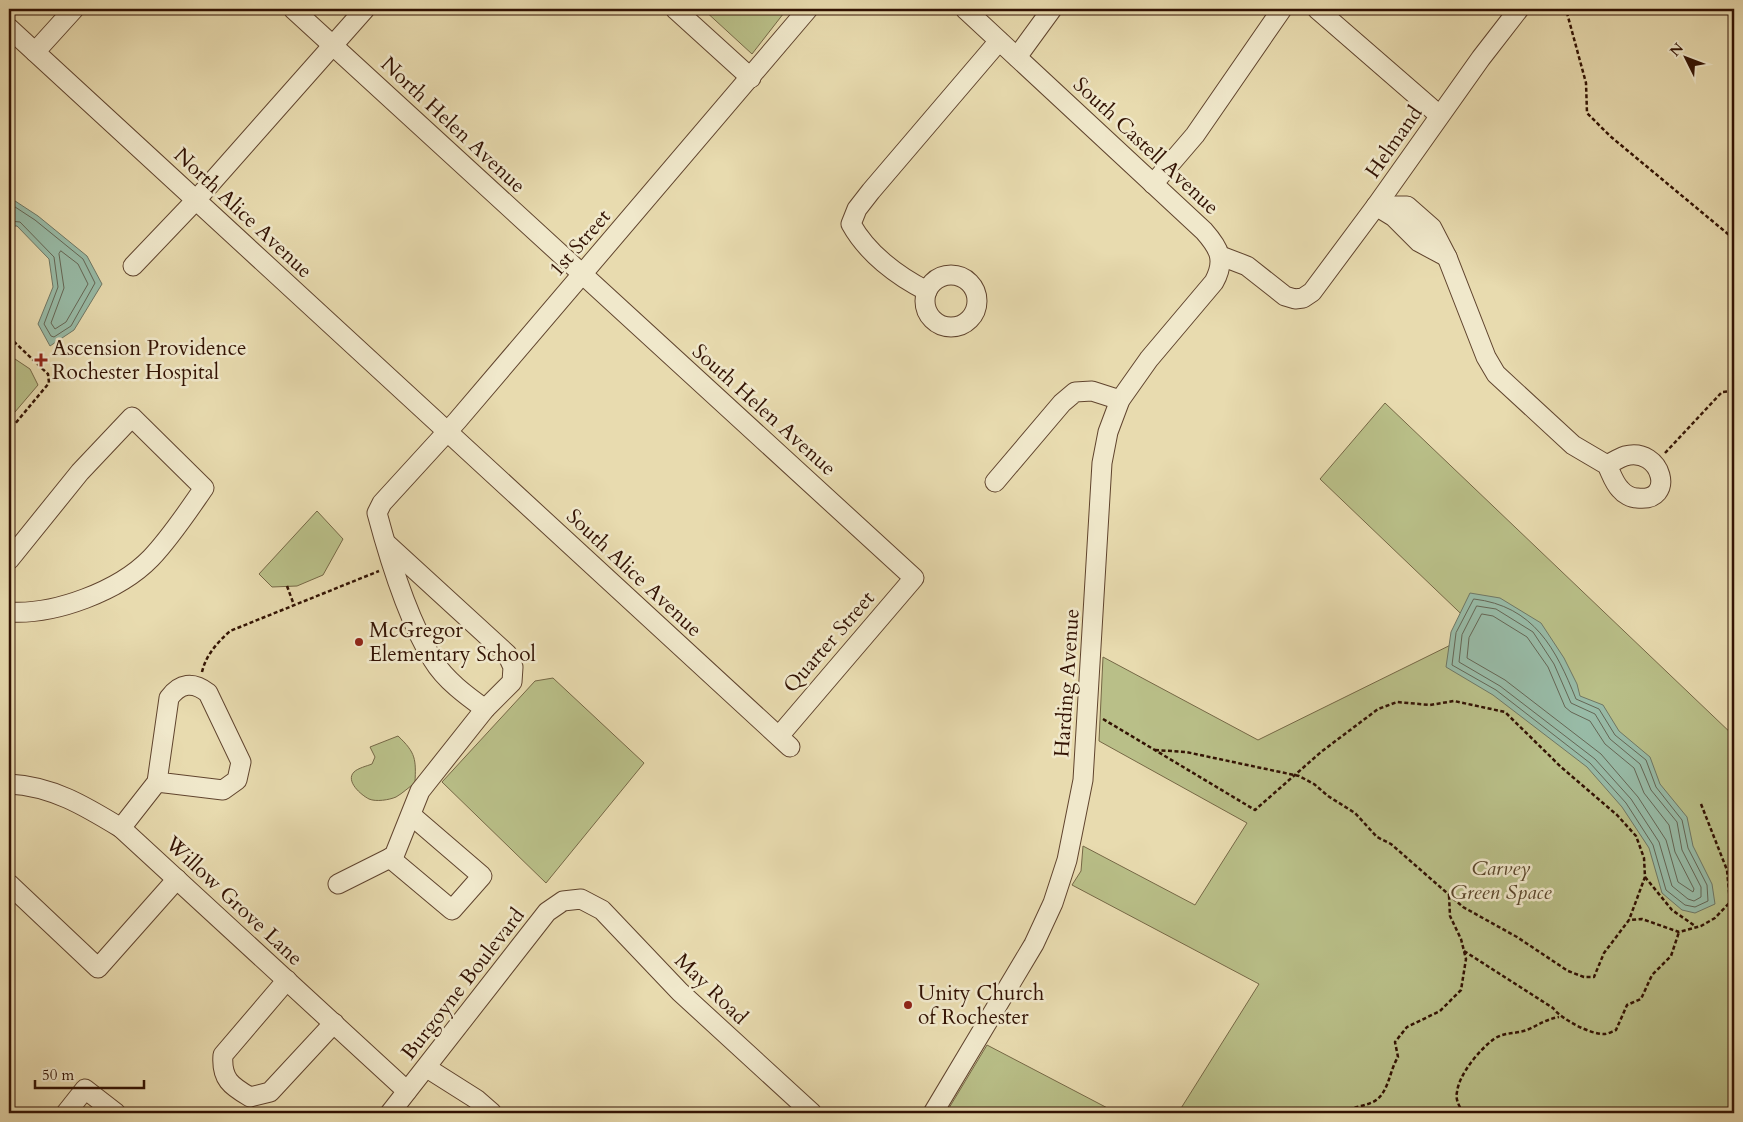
<svg xmlns="http://www.w3.org/2000/svg" width="1743" height="1122" font-family="Cardo,serif">
<rect width="100%" height="100%" fill="#e8dbaf"/>
<filter id="stains"><feTurbulence type="fractalNoise" baseFrequency=".004" numOctaves="4"/><feColorMatrix values="0 0 0 0 .2 0 0 0 0 .09 0 0 0 0 .02 0 0 0 .5 -.17"/></filter>
<radialGradient id="worn" r=".72"><stop offset=".6" stop-color="#630" stop-opacity="0"/><stop offset="1" stop-color="#630" stop-opacity=".3"/></radialGradient>
<!-- green -->
<g fill="#b9bf88" stroke="#766846">
<path d="M703 9H787L752 54Z"/>
<path d="M9 355 30 369 38 385 9 419Z"/>
<path d="M1385 403 1734 736V1113H1178L1259 984 1072 885 1081 871 1083 846 1195 905 1247 823 1099 741 1103 657 1258 740 1479 631 1320 479Z"/>
<path d="M317 511 343 539 323 575 297 586 272 587 259 574Z"/>
<path d="M553 678 644 763 546 883 442 782 535 681Z"/>
<path d="M398 736C416 753 416 759 415 783 409 787 403 793 396 797 389 800 376 802 369 799 361 795 345 781 354 772 358 768 367 766 372 764L375 757 370 747Z"/>
<path d="M987 1045 1117 1113H946Z"/>
</g>
<!-- water -->
<g fill="#98bba7" stroke="#6f7765">
<path d="M9 197 38 216 87 256 102 284 74 330 50 346 38 324 53 287 49 259 17 226H9Z"/>
<path d="M1470 593 1500 598 1541 623 1564 658 1577 684 1580 696 1603 705 1619 731 1650 757 1660 784 1687 817 1693 846 1712 884 1715 904 1695 913 1682 910 1662 893 1649 848 1622 807 1587 767 1493 695 1446 667 1451 632Z"/>
</g>
<g fill="none" stroke-linecap="round" stroke-linejoin="round">
<!-- shore -->
<g stroke="#656655" stroke-width="1">
<path d="M9 203 35 220 83 259 95 283 71 326 54 337 51 336 44 324 58 287 54 257 20 222 9 221"/>
<path d="M61 251 78 264 88 284 66 322 55 329 51 323 64 288 59 254Z"/>
<path d="M1474 599C1534 606 1556 649 1576 699L1599 709 1615 735 1646 760 1656 787 1682 820 1688 848 1707 885 1708 901 1695 907 1685 905 1666 890 1653 845 1626 803 1590 763 1496 690 1452 665 1456 633Z"/>
<path d="M1477 606 1496 609 1533 632 1554 664 1571 703 1595 714 1610 739 1640 764 1651 790 1677 822 1682 850 1701 887V897L1694 901 1688 899 1672 886 1659 842 1631 799 1595 759 1500 686 1459 662 1462 635Z"/>
<path d="M1482 614 1493 616 1527 637 1548 667 1565 707 1571 712 1590 721 1605 744 1634 768 1644 793 1669 825 1675 852 1694 889 1693 892 1678 882 1666 840 1638 797 1601 754 1505 680 1467 658 1469 638Z"/>
</g>
<defs>
<g id="minor">
<path d="M293 9 914 578 779 736"/>
<path d="M675 9 751 78"/>
<path d="M1317 9 1439 115"/>
<path d="M9 28 790 747"/>
<path d="M35 52 74 9"/>
<path d="M1017 57 1052 9"/>
<path d="M1153 184 1195 135 1282 9"/>
<path d="M1376 206H1407L1432 228 1447 257 1419 242 1394 217Z"/>
<path d="M1221 256 1247 266 1285 296 1295 299 1303 298 1312 292 1376 206 1481 58 1519 9"/>
<path d="M1447 257 1486 357 1496 374 1573 445 1607 465C1613 462 1619 458 1625 456 1662 446 1677 503 1637 498 1631 498 1624 494 1620 489 1614 483 1611 473 1607 465"/>
<path d="M133 266 196 200 365 9"/>
<circle cx="951" cy="301" r="26"/>
<path d="M927 291C897 276 867 253 851 224L857 209 871 191 999 41"/>
<path d="M995 482 1062 403 1075 392 1092 391 1120 400"/>
<path d="M9 560 80 472 132 417 204 488C188 511 171 537 151 558 119 591 55 615 9 612"/>
<path d="M485 709C467 696 445 680 433 660 408 620 389 558 377 513L382 503 457 421 808 9"/>
<path d="M9 784C52 786 85 806 121 828L407 1091"/>
<path d="M121 828 157 782 169 698C180 683 193 681 208 693L241 762 237 780 223 790 157 782"/>
<path d="M390 858 452 910 482 876 411 815"/>
<path d="M9 884 98 968 177 879"/>
<path d="M338 884 394 856 420 791 485 709 512 682 513 667 507 654 388 545"/>
<path d="M287 980 223 1055C221 1079 231 1086 250 1097L270 1092 334 1023"/>
<path d="M427 1068 476 1099 492 1113"/>
<path d="M66 1113 85 1089 116 1113"/>
<path d="M390 1113 547 912 563 901 581 899 602 910 680 992 812 1113"/>
<path d="M933 1113 1034 944 1053 903 1067 860 1083 780 1102 463 1108 432 1120 400 1149 359 1214 282C1226 260 1219 248 1204 231L965 9"/>
</g>
</defs>
<!-- minor casing -->
<use href="#minor" stroke="#60442e" stroke-width="21"/>
<!-- path -->
<g stroke="#321203" stroke-width="2.5" stroke-dasharray="4 2.5" stroke-linecap="butt">
<path d="M1561 9 1567 13 1586 83 1587 113 1610 136 1734 239"/>
<path d="M9 337 48 374 49 383 9 431"/>
<path d="M1665 453 1722 392 1734 391"/>
<path d="M287 586 294 605"/>
<path d="M202 672C206 655 217 643 230 631L379 571"/>
<path d="M1103 719 1255 810 1321 752 1378 709 1397 702 1430 705 1454 701 1505 712 1561 767 1617 815 1636 836 1644 858 1645 877 1629 920"/>
<path d="M1155 750 1186 752 1299 776 1314 784 1328 796 1355 813 1377 837 1391 844 1463 907 1517 937 1568 971 1584 977H1594L1604 953 1629 920 1642 919 1679 932 1701 926 1715 918 1734 898"/>
<path d="M1701 804 1727 870 1730 902"/>
<path d="M1645 877 1672 910 1695 926"/>
<path d="M1464 951 1553 1008C1561 1019 1591 1035 1605 1034 1608 1034 1613 1031 1616 1030L1627 1005 1641 999 1652 975 1671 956 1679 932"/>
<path d="M1351 1113 1354 1108C1360 1106 1367 1105 1373 1102 1389 1094 1389 1071 1398 1057L1395 1042 1407 1027 1440 1011 1461 990 1466 959 1461 939 1450 916 1449 895"/>
<path d="M1463 1113C1460 1107 1455 1100 1457 1092 1459 1074 1480 1049 1494 1039 1504 1032 1516 1034 1527 1030 1538 1025 1547 1019 1559 1017"/>
</g>
<!-- minor -->
<use href="#minor" stroke="#f0e8cb" stroke-width="19"/>
</g>
<!-- markers -->
<g fill="#8f2418" stroke="#f0e8cb" stroke-width="2">
<path d="M38.5 352.5h5v5h5v5h-5v5h-5v-5h-5v-5h5z"/>
<circle cx="359" cy="642" r="5"/>
<circle cx="908" cy="1005" r="5"/>
</g>
<g text-anchor="middle" dominant-baseline="central" stroke-width="5" stroke-linejoin="round" paint-order="stroke">
<!-- street labels -->
<g font-size="21" fill="#321203" stroke="#f0e8cb">
<text transform="translate(453 125) rotate(43)">North Helen Avenue</text>
<text transform="translate(1394 142) rotate(-55)">Helmand</text>
<text transform="translate(1146 146) rotate(43)">South Castell Avenue</text>
<text transform="translate(243 213) rotate(43)">North Alice Avenue</text>
<text transform="translate(580 243) rotate(-49)">1st Street</text>
<text transform="translate(764 410) rotate(42)">South Helen Avenue</text>
<text transform="translate(634 573) rotate(43)">South Alice Avenue</text>
<text transform="translate(829 642) rotate(-49)">Quarter Street</text>
<text transform="translate(1067 683) rotate(-86)">Harding Avenue</text>
<text transform="translate(234 901) rotate(43)">Willow Grove Lane</text>
<text transform="translate(463 984) rotate(-52)">Burgoyne Boulevard</text>
<text transform="translate(711 989) rotate(44)">May Road</text>
</g>
<!-- poi labels -->
<g font-size="21" fill="#321203" stroke="#f0e8cb" text-anchor="start">
<text x="52" y="348">Ascension Providence<tspan x="52" dy="24">Rochester Hospital</tspan></text>
<text x="369" y="630">McGregor<tspan x="369" dy="24">Elementary School</tspan></text>
<text x="918" y="993">Unity Church<tspan x="918" dy="24">of Rochester</tspan></text>
</g>
<!-- park labels -->
<g font-size="21" font-style="italic" fill="#5a462b" stroke="#f0e8cb">
<text x="1501" y="868">Carvey<tspan x="1501" dy="24">Green Space</tspan></text>
</g>
</g>
<!-- margin -->
<rect width="1743" height="1122" fill="none" stroke="#e8dbaf" stroke-width="30"/>
<rect x="10" y="10" width="1723" height="1102" fill="none" stroke="#321203" stroke-width="2.5"/>
<rect x="15" y="15" width="1713" height="1092" fill="none" stroke="#321203"/>
<!-- north arrow -->
<g transform="translate(1686 58) rotate(312)" stroke="#f0e8cb" stroke-width="4" paint-order="stroke">
<path d="M0-4L9 19L0 12L-9 19Z" fill="#321203"/>
<text y="-8" font-size="14" font-weight="bold" text-anchor="middle" fill="#321203">N</text>
</g>
<!-- scale -->
<path d="M35 1080v8h109v-8" fill="none" stroke="#321203" stroke-width="2.5"/>
<text x="42" y="1080" font-size="15" fill="#321203" stroke="#f0e8cb" stroke-width="4" paint-order="stroke">50 m</text>
<rect width="100%" height="100%" filter="url(#stains)"/>
<rect width="100%" height="100%" fill="url(#worn)"/>
</svg>
